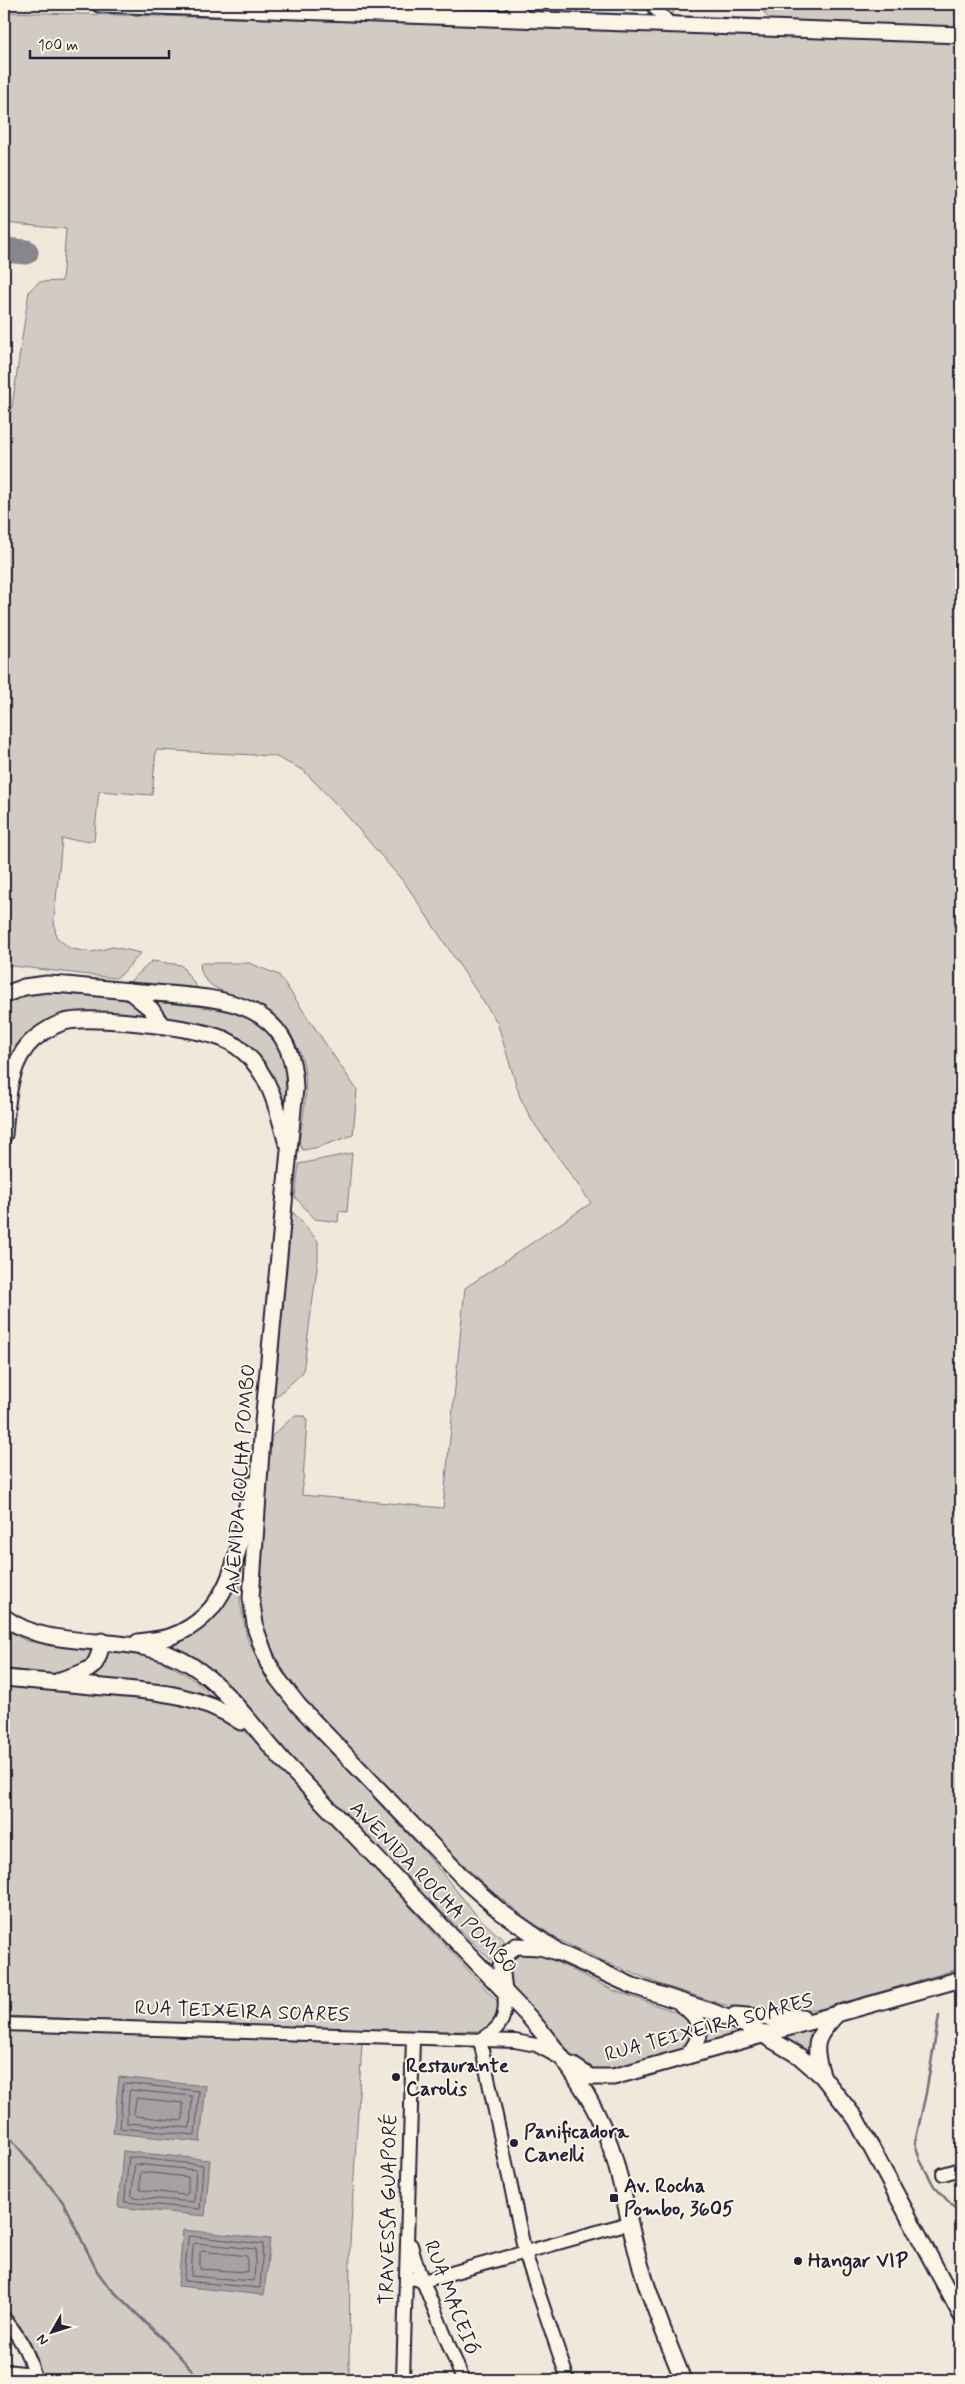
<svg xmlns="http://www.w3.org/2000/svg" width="965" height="2384" font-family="Mynerve,sans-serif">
<rect width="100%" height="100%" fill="#efe8db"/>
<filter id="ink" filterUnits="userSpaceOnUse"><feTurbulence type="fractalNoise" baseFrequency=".02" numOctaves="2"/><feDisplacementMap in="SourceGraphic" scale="10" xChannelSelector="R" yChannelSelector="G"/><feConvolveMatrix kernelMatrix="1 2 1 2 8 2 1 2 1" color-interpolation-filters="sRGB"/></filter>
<g filter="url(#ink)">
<!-- green -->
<g fill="#d1cbc3" stroke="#7a767f">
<path d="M659 4H674L673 18Z"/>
<path d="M757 4H961V32L771 21Z"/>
<path d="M4 12 270 19 961 43V1968L823 2009 758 2011 721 2004 662 1985 608 1963 559 1940 523 1916 487 1887 436 1838 298 1692C283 1671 270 1649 263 1624 250 1571 266 1492 271 1437L294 1416H304L307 1421 302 1495 443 1508 465 1288 591 1203 531 1119 520 1097 497 1022 407 886 343 811 303 770 274 756 156 750 152 795 99 791 94 841 62 839 54 920 56 937 71 949 92 952 113 947 141 953 121 975 115 978 4 965V460L29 291 39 282 62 281 66 229 4 223Z"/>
<path d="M152 961 181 965 201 993 126 985Z"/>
<path d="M200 963H249L279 975 357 1090 353 1135 319 1147 303 1150 299 1144C302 1120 309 1092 304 1067 299 1040 277 1012 251 1001 231 992 201 991 200 963Z"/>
<path d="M44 991 225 1009 255 1020 276 1042 287 1066 289 1099 280 1100 271 1080 207 1030 42 1025C22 1040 10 1055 4 1080V1004L26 993Z"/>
<path d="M352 1153 347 1212 339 1211 338 1222 315 1219 295 1197 299 1164Z"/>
<path d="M292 1211 318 1241V1261L303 1372 274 1399Z"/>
<path d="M240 1565V1601L247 1638 265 1676 304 1724 424 1851 478 1917 510 1946 496 1965 372 1844 200 1664 183 1652 164 1645 189 1632Z"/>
<path d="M4 1628 26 1641 89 1649 92 1655C77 1684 30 1671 4 1668Z"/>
<path d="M105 1652C147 1650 186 1668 214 1699L177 1688 82 1679Z"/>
<path d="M4 1685 192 1702 230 1721 256 1741 497 2001 500 2011 496 2023 483 2031H385L4 2016Z"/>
<path d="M514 1953H538L615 1991 685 2015 691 2020 693 2038 685 2049 604 2076 573 2060 508 1982 506 1963Z"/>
<path d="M702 2016 746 2032 705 2047 707 2029Z"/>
<path d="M819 2026 810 2056 782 2036Z"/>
<path d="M4 2031 362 2043 350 2243 349 2380H39C37 2352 22 2332 4 2311Z"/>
</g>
<!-- water -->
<g fill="#a6a2a2" stroke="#716f79">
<path d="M119 2077 206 2086 200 2142 113 2133Z"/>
<path d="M123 2151 210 2160 205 2216 118 2207Z"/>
<path d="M183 2230 270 2239 264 2295 178 2286Z"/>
</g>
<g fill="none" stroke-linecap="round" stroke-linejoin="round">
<!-- shore -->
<g stroke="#575564" stroke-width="1">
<path d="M125 2083 199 2091 195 2135 120 2128 123 2085Z"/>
<path d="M130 2090 192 2096 190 2128 127 2123Z"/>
<path d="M137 2098 183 2103V2119L181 2121 136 2116 134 2114Z"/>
<path d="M129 2157 203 2165 200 2209 125 2202Z"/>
<path d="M135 2164 196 2170 194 2202 132 2197Z"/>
<path d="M142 2172 188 2177V2193L185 2195 140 2190V2174Z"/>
<path d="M189 2236 263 2244 260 2288 184 2281Z"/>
<path d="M195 2243 256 2249 254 2281 191 2276 193 2245Z"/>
<path d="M202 2251 247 2256V2272L200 2269V2253Z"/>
</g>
<!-- stream -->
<g stroke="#716f79" stroke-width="2.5">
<path d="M939 2016 926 2093 915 2143 920 2160 934 2186 961 2215"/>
<path d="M4 2130 63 2202 97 2271 108 2286 171 2347 201 2380"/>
</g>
<!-- taxiway -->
<path stroke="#88858b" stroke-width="25" d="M4 250 26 252"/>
<defs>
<g id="minor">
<path d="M512 4 526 19"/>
<path d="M651 4 670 24"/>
<path d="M4 2024 515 2041 536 2045 560 2058"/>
<path d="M480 2040 525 2253 568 2380"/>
<path d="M480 2040C503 2028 507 2016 504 1991"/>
<path d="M943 2174 961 2169"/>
<path d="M411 2245 418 2269 463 2380"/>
<path d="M407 2277 423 2281 629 2223"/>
<path d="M4 2318C19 2336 32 2356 34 2380"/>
<path d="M4 2371 34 2374"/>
<path d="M403 2380 413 2038"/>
</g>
<g id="major">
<path d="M99 4 961 35"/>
<path d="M129 991 151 1009 163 1027"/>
<path d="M4 995 24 987 47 984C78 985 110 990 142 992 213 998 293 995 295 1088L263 1423 251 1598 256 1630 268 1663 277 1678 299 1706 468 1883 501 1912 560 1953"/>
<path d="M4 1135C7 1102 8 1062 34 1039 43 1032 54 1025 64 1022 90 1015 188 1027 215 1036 227 1039 236 1045 245 1053 270 1076 278 1110 286 1141"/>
<path d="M4 1617C56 1656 132 1628 191 1665 228 1688 258 1734 288 1766 368 1850 449 1933 529 2017 562 2055 593 2096 610 2145 624 2185 629 2229 642 2270 653 2308 669 2344 683 2380"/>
<path d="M138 1642C149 1640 161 1640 172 1636 236 1612 239 1543 251 1485"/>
<path d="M4 1678C37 1681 70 1684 103 1687 152 1691 198 1693 241 1722"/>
<path d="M60 1680C88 1670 97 1673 102 1641"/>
<path d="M504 1991 501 1966 505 1954 516 1946 540 1947 560 1953 633 1986 713 2012 750 2027 799 2056 822 2076 856 2119 961 2315"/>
<path d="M682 2005C704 2019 704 2037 688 2055"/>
<path d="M735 2015 771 2018 802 2017"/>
<path d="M572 2065 590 2077H613L961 1979"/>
<path d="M822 2074C811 2044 817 2035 838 2013"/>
</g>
</defs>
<!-- minor casing -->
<use href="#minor" stroke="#22223b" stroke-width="16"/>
<!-- major casing -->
<use href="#major" stroke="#22223b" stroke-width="19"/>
<!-- minor -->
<use href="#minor" stroke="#fcf5e5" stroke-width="12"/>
<!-- major -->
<use href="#major" stroke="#fcf5e5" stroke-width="15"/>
</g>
</g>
<!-- markers -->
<g fill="#22223b" stroke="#fcf5e5" stroke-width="2">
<circle cx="396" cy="2077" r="5"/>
<circle cx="514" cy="2143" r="5"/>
<rect x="609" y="2193" width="10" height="10" rx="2.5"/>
<circle cx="798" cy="2261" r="5"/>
</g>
<g text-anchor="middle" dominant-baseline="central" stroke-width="4" stroke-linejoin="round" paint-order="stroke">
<!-- street labels -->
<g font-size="20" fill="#22223b" stroke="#fcf5e5">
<text transform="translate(241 1479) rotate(-86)">AVENIDA ROCHA POMBO</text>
<text transform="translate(433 1888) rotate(46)">AVENIDA ROCHA POMBO</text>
<text transform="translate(242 2012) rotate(2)">RUA TEIXEIRA SOARES</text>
<text transform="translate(709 2028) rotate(-15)">RUA TEIXEIRA SOARES</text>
<text transform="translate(389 2209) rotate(-89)">TRAVESSA GUAPORÉ</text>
<text transform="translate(451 2298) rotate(69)">RUA MACEIÓ</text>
</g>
<!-- poi labels -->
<g font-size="20" font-weight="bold" fill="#22223b" stroke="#fcf5e5" text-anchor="start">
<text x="406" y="2066">Restaurante<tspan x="406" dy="23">Carolis</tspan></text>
<text x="524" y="2132">Panificadora<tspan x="524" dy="23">Canelli</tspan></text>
<text x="624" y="2186">Av. Rocha<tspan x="624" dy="23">Pombo, 3605</tspan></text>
<text x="808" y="2261">Hangar VIP</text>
</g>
</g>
<!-- margin -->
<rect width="965" height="2384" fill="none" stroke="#fcf5e5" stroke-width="20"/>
<rect x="10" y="10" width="945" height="2364" fill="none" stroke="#22223b" stroke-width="2" filter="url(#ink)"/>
<!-- north arrow -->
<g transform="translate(52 2332) rotate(231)" stroke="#fcf5e5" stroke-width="4" paint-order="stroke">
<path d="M0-4L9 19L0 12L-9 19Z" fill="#22223b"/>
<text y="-8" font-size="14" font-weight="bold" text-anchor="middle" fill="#22223b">N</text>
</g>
<!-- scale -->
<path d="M30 50v8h139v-8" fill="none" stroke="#22223b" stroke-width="2.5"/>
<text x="38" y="50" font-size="15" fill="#22223b" stroke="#fcf5e5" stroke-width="4" paint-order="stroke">100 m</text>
</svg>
